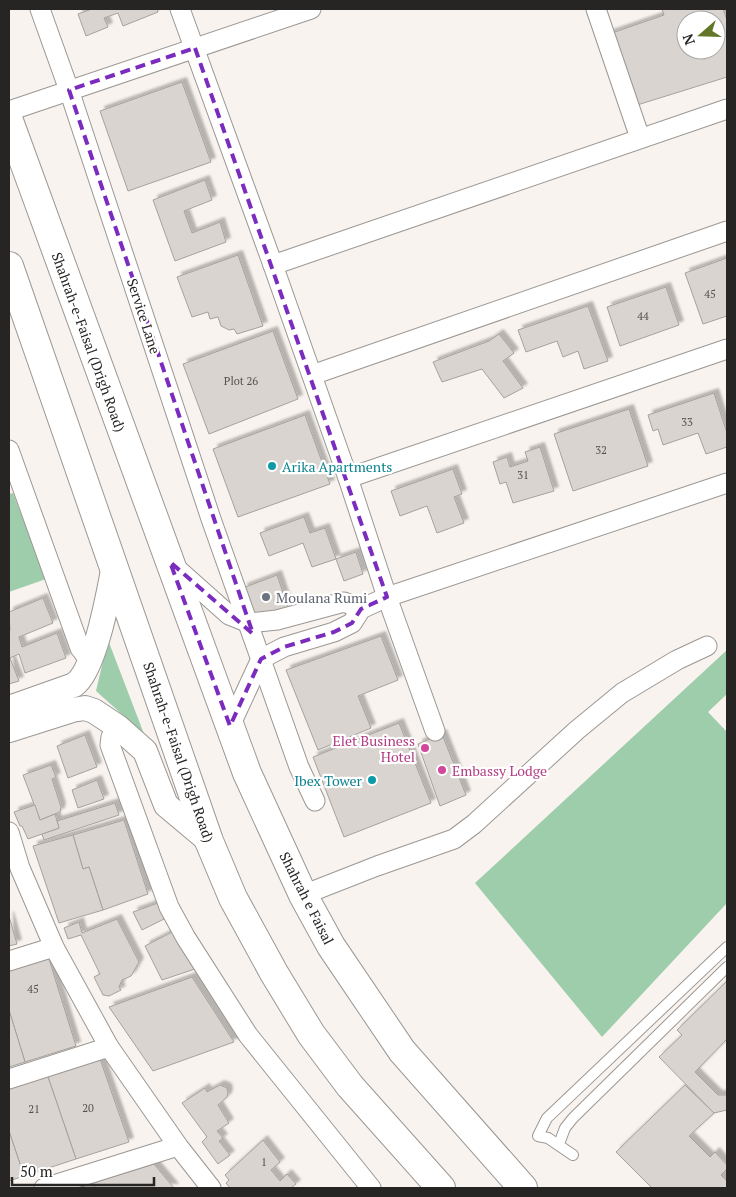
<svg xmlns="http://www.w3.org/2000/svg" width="736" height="1197" font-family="'PT Serif',serif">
<defs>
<filter id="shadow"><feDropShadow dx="4.5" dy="-4.5" stdDeviation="1" flood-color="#0004"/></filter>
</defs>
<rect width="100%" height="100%" fill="#f8f3ee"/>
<!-- green -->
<g fill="#9ecdab">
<path d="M13 493 46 579 9 592V494Z"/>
<path d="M108 640 144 734 96 691Z"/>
<path d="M727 650V694L708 712 727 732V903L602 1037 475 883Z"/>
</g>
<!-- building -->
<g fill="#d9d4cf" stroke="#a6a19d" fill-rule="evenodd" filter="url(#shadow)">
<path d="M92 9H157L158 12 123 26 118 13 104 18 108 27 86 36 78 14Z"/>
<path d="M662 9H723L727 20V77L634 106 609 34 664 15ZM686 20H716V50H686Z"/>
<path d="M182 82 211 162 128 191 100 111Z"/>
<path d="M205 180 212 200 184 211 192 233 220 222 226 242 175 261 153 200Z"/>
<path d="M238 255 263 326 237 334 234 329 229 330 221 326 218 317 210 319 208 312 192 317 177 277Z"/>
<path d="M727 258V316L703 324 685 273Z"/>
<path d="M666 287 679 325 620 346 607 307Z"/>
<path d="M588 306 608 361 584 369 578 351 563 357 557 341 526 352 518 330Z"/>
<path d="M273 331 298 399 209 434 183 364Z"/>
<path d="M499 334 514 353 503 361 523 388 504 398 482 369 442 382 433 362 489 341Z"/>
<path d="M714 393 727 433V447L706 454 698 433 663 445 658 429 653 431 648 415Z"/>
<path d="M629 409 648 466 573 491 554 434Z"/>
<path d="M305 415 330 484 238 517 213 449Z"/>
<path d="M540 447 554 491 513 503 506 482 500 484 493 462 507 457 510 467 528 461 525 452Z"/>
<path d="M453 469 462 494 454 497 464 523 437 533 427 506 400 516 391 491Z"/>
<path d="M304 517 310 533 325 528 336 559 312 567 303 543 269 556 260 533Z"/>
<path d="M356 552 363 574 344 581 336 559Z"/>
<path d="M277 575 288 607 254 620 243 588Z"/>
<path d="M43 598 53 623 19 637 22 647 57 633 66 658 25 673 19 654 10 658 19 681 9 684V632L10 631 9 612Z"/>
<path d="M381 636 398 680 358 696 371 728 318 750 286 670Z"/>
<path d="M399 723 431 803 344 837 313 757Z"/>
<path d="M442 734 466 795 440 806 418 744Z"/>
<path d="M85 735 97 767 68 778 57 746Z"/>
<path d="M51 765 56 777 52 779 61 807 60 812 40 820 23 775Z"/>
<path d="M97 780 104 799 78 808 72 790Z"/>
<path d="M115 803 119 815 44 840 42 834 59 828 57 821Z"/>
<path d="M35 805 40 820 55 814 59 828 28 839 22 826H20L14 812Z"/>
<path d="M124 820 148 894 103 910 89 867 83 869 73 835Z"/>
<path d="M73 835 83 869 89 867 103 910 59 923 33 846Z"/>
<path d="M158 903 164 919 142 930 133 912Z"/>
<path d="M9 916 17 944 9 946Z"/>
<path d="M117 919 139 962 131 976 122 980 119 987 121 990 109 996 103 995 94 977 100 974 81 935 68 939 64 928 79 922 82 933Z"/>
<path d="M172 932 195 969 162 980 145 946Z"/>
<path d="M48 956 76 1046 25 1062 9 1010V968Z"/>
<path d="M192 977 234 1042 153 1071 109 1007Z"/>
<path d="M726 982 727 984V1039L695 1072 718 1095H727V1110L714 1113 659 1057 682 1035 677 1030Z"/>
<path d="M9 1010 25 1062 9 1067Z"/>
<path d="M100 1059 129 1142 76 1159 47 1074Z"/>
<path d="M47 1074 76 1159 24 1176 9 1131V1087Z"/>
<path d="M220 1085 227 1088 228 1093 227 1097 218 1105 229 1123 217 1131 223 1138 219 1141 230 1155 218 1164 202 1142 207 1137 182 1103 205 1088 207 1092Z"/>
<path d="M685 1085 714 1113 689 1136 710 1157 715 1152 727 1165V1169L721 1175 727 1181V1188H652L616 1152Z"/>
<path d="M9 1131 24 1176 9 1181Z"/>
<path d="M263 1140 280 1162 271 1170 280 1181 287 1174 296 1184 291 1188H230L226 1183 229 1180 225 1175Z"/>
<path d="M154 1164 174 1188H95L93 1183Z"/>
<path d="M93 1183 95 1188H76Z"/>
</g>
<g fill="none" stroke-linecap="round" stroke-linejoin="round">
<defs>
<g id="service">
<path d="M559 1144 565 1128 573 1118 727 967"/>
<path d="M573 1155 548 1138 538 1136 547 1118 727 947"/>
</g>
<g id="minor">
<path d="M40 9 69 90 211 519 299 767 315 801"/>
<path d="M180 9 273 265 348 478 387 597 435 731"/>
<path d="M596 9 640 138"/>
<path d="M9 111 311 9"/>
<path d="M273 265 727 109"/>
<path d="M312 375 727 231"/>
<path d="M9 450 80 648 86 656 90 659"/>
<path d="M348 478 727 349"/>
<path d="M174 566 229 615 249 623 277 620 344 602 361 609"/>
<path d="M230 726 261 659 284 647 334 632 352 623 361 609 387 597 727 483"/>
<path d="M118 727 111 737 110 745 169 907 186 938 248 1035 371 1188"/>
<path d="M9 832 20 868 54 947 109 1047 178 1146 211 1188"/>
<path d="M303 895 377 866 454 839 474 824 577 730 622 693 677 660 707 646"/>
<path d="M9 961 54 947"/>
<path d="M9 1079 109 1047"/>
<path d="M44 1188 178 1146"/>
</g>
<g id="tertiary">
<path d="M9 708 74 685C95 671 109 592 114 565"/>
<path d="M9 730 72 710 85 708 94 711 118 727 145 751 166 805 209 841"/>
</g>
<g id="trunk">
<path d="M9 121 247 773 303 895 331 946 402 1051 523 1188"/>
<path d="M9 266 209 841 233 898 274 973 311 1034 350 1086 441 1188"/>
</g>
</defs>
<!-- service casing -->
<use href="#service" stroke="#9c9793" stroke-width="12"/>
<!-- minor casing -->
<use href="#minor" stroke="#9c9793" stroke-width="21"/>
<!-- tertiary casing -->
<use href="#tertiary" stroke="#9c9793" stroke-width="26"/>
<!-- trunk casing -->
<use href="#trunk" stroke="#9c9793" stroke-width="30"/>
<!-- service -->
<use href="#service" stroke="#fff" stroke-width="10"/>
<!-- minor -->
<use href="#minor" stroke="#fff" stroke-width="19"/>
<!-- tertiary -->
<use href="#tertiary" stroke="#fff" stroke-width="24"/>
<!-- trunk -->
<use href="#trunk" stroke="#fff" stroke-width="28"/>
</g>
<!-- marked area -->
<path fill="none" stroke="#7b2cbf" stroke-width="4" stroke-dasharray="10 6" stroke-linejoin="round" d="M195 48 387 597 361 609 352 623 334 632 284 647 261 659 230 726 170 562 253 634 69 90Z"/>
<!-- markers -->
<g fill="#0f9aa8" stroke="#fff" stroke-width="2">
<circle cx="272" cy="466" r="5"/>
<circle cx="372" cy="780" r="5"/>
</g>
<circle fill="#6b7280" stroke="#fff" stroke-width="2" cx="266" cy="597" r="5"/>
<g fill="#d1479c" stroke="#fff" stroke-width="2">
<circle cx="425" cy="748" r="5"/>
<circle cx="442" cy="770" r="5"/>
</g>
<g text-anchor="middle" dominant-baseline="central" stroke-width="4.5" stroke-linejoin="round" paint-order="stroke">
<!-- number labels -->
<g font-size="11" fill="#54514e">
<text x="710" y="294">45</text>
<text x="643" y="316">44</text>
<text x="241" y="381">Plot 26</text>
<text x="687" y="422">33</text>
<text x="601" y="450">32</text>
<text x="523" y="475">31</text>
<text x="33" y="989">45</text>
<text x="88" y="1108">20</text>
<text x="34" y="1109">21</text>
<text x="264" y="1162">1</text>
</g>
<!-- street labels -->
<g font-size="14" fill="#272523" stroke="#fff">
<text transform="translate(144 316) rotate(72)">Service Lane</text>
<text transform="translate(89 342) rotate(70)">Shahrah-e-Faisal (Drigh Road)</text>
<text transform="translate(179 752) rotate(71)">Shahrah-e-Faisal (Drigh Road)</text>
<text transform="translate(307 898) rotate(63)">Shahrah e Faisal</text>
</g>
<!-- culture labels -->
<g font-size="14" fill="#0d838f" stroke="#fff" text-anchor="start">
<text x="282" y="466">Arika Apartments</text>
<text x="362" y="780" text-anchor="end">Ibex Tower</text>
</g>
<!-- worship labels -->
<g font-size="14" fill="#5b616d" stroke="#fff" text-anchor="start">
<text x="276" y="597">Moulana Rumi</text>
</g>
<!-- hotel labels -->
<g font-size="14" fill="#b23c85" stroke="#fff" text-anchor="end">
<text x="415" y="740">Elet Business<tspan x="415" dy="16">Hotel</tspan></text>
<text x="452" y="770" text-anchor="start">Embassy Lodge</text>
</g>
</g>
<!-- border -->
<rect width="736" height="1197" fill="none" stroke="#272523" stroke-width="20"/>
<!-- north arrow -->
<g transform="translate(701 35) rotate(250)"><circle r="24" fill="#ffffff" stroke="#a9a8a7"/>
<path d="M0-4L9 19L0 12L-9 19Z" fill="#617627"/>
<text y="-8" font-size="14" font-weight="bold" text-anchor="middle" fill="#272523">N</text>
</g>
<!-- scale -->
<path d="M12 1177v8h142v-8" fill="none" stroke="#272523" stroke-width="2.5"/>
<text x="20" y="1177" font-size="15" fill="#272523" stroke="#ffffff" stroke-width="4" paint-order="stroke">50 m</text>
</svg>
